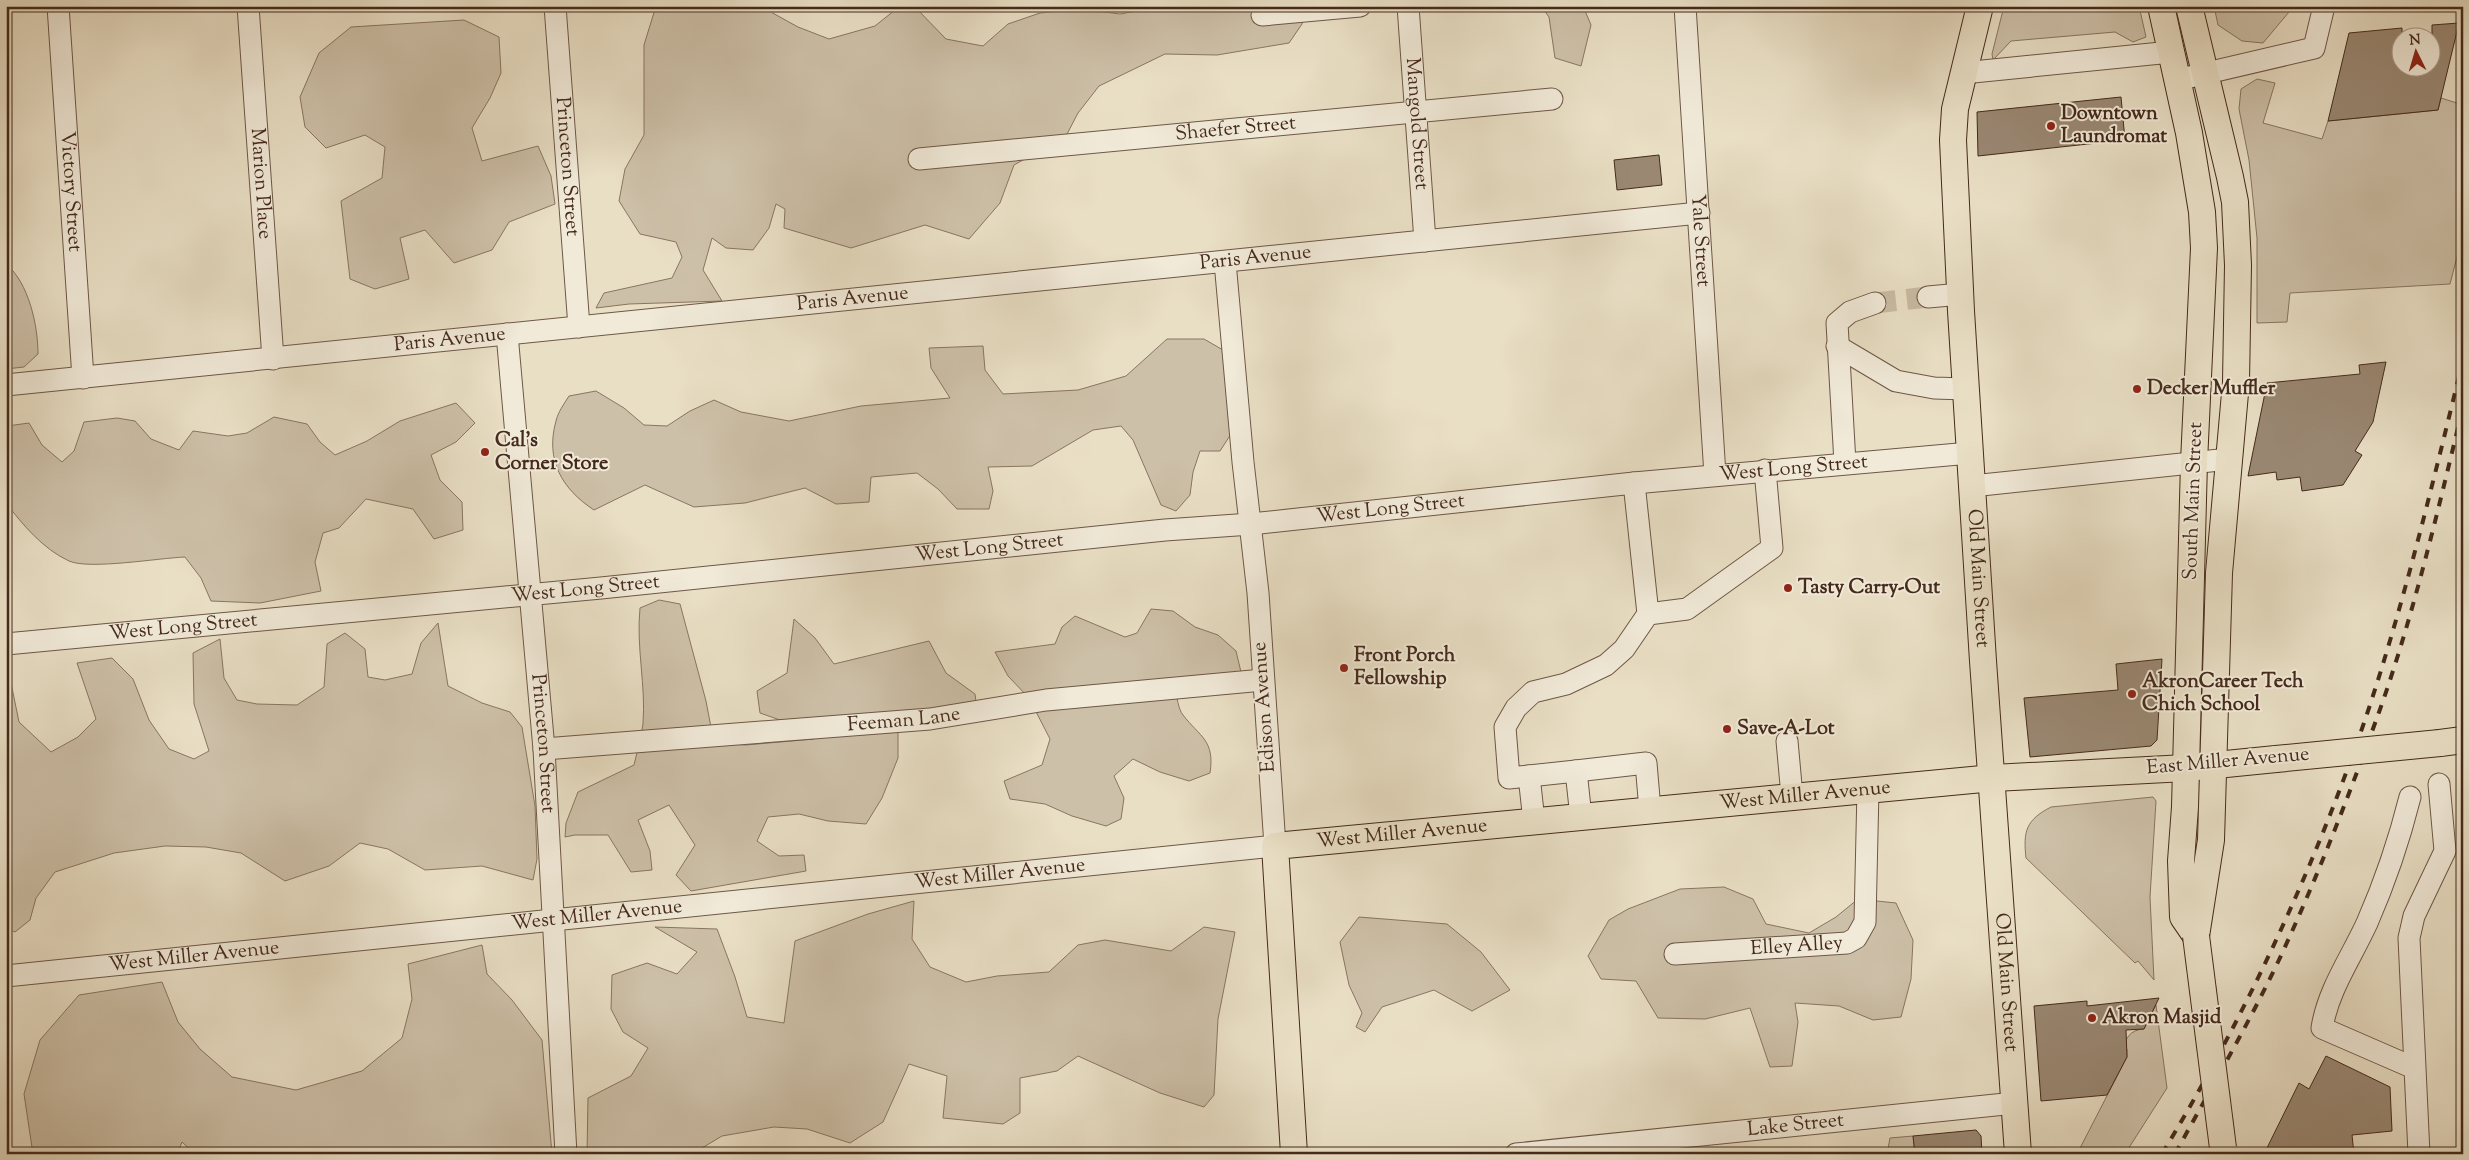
<svg xmlns="http://www.w3.org/2000/svg" width="2469" height="1160" font-family="'Sorts Mill Goudy',serif">
<rect width="100%" height="100%" fill="#e9dfc5"/>
<filter id="stains"><feTurbulence type="fractalNoise" baseFrequency=".004" numOctaves="4"/><feColorMatrix values="0 0 0 0 .2 0 0 0 0 .09 0 0 0 0 .02 0 0 0 .5 -.17"/></filter>
<radialGradient id="worn" r=".72"><stop offset=".6" stop-color="#630" stop-opacity="0"/><stop offset="1" stop-color="#630" stop-opacity=".3"/></radialGradient>
<!-- green -->
<g fill="#cdc0a8" stroke="#897562">
<path d="M656 6H760L798 27 829 39 875 26 900 6H914L946 39 983 46 1008 24 1040 13 1081 9 1120 14 1164 6H1305L1302 24 1289 43 1217 55 1165 54 1099 86 1078 113 1066 136 1014 165 1000 203 969 239 925 225 851 248 784 228 785 209 776 204 769 228 753 250 726 248 712 238 703 270 722 301 629 304 596 308 604 293 672 278 682 257 676 242 640 234 619 201 625 169 644 135V45Z"/>
<path d="M1541 6H1583L1591 25 1581 66 1555 58 1549 17Z"/>
<path d="M2004 6H2139L2146 37 2133 42 2115 32 2011 41 1993 60 1992 54Z"/>
<path d="M2214 6H2290L2289 12 2263 43 2242 41 2218 25Z"/>
<path d="M464 20 499 37 501 73 490 98 472 128 482 161 538 146 551 176 555 204 509 222 492 250 454 263 425 230 400 238 409 279 375 289 350 279 341 201 382 178 385 147 365 135 326 148 305 127 300 97 319 53 351 27Z"/>
<path d="M2257 79 2275 83 2263 123 2322 139 2328 121 2438 110 2441 98 2463 105V234L2450 284 2290 293 2287 322 2257 323V238L2249 160 2239 109 2241 89Z"/>
<path d="M6 264C29 283 38 326 38 354L24 367 6 369Z"/>
<path d="M1167 339H1204L1223 350 1233 431 1220 451H1200L1193 472 1190 495 1176 511 1161 505 1133 440 1121 426 1093 430 1032 466 988 467 993 491 989 509H957L938 489 917 473 871 477 869 502 836 504 805 488 745 503 694 507 645 485 594 510C562 489 545 460 556 421 558 412 564 404 569 396L596 391 624 408 644 425 667 426 690 411 714 400 741 412 789 421 861 406 950 398 931 368 929 348 983 346 985 370 1003 394 1078 390 1126 376Z"/>
<path d="M456 403 475 423 456 442 431 455 440 480 462 502 463 530 434 539 413 509 366 499 339 528 323 533 315 562 321 591 260 603 211 601 201 578 185 557C159 558 89 570 69 561 43 549 23 525 6 503L7 426 29 423 42 445 62 462 74 451 84 422 117 418 135 421 151 439 179 450 193 431 228 436 247 433 274 417 307 424 320 442 335 455 367 441 400 421Z"/>
<path d="M659 600 680 604 706 701 714 743 746 745 814 739 820 719 780 720 760 713 757 691 787 673 794 619 815 638 834 664 929 641 946 673 975 694 976 702 898 732V758L882 798 866 824 828 821 799 814 768 817 757 841 779 856 804 855 806 871 691 891 676 875 695 845 669 805 638 820 650 851 652 870 631 872 608 835H575L565 837 566 823 578 792 634 765C637 752 641 738 643 724 646 685 636 647 640 608Z"/>
<path d="M1151 609 1173 611 1195 627 1218 635 1236 651 1241 672 1175 688C1177 696 1178 709 1183 715 1200 737 1215 740 1210 773L1189 781 1160 772 1133 759 1114 776 1124 798 1121 819 1106 826 1072 816 1045 804 1010 799 1004 781 1042 765 1050 739 1029 698 1008 676 995 652 1055 644 1062 627 1075 616 1125 637 1137 633Z"/>
<path d="M438 623 448 686 482 703 510 712 522 727 535 806 537 859 533 880 482 866 425 870 388 849 360 843 329 866 285 881 241 853 206 847 165 846 114 853 55 872 36 898 30 920 15 932 6 928V681L9 673 19 722 51 752 78 737 96 719 77 663 112 658 133 679 149 720 169 749 194 759 209 751 194 704 193 653 220 639 224 678 237 700 257 704 297 705 324 687 327 644 345 633 365 649 368 677 385 680 412 674 421 643Z"/>
<path d="M2153 797 2156 801 2150 897 2154 980 2138 961 2135 963 2026 858C2023 831 2026 820 2051 807Z"/>
<path d="M1724 887 1753 899 1766 924 1809 933 1836 917 1858 899 1896 903 1913 940 1911 979 1901 1017 1873 1020 1839 1006 1795 1003 1798 1022 1792 1066 1770 1067 1750 1008 1705 1019 1658 1018 1636 981 1601 979 1588 956 1609 920 1628 909 1680 889Z"/>
<path d="M914 901 912 939 930 967 966 982 997 976 1049 972 1078 945 1105 940 1171 951 1204 927 1235 932 1218 1019 1214 1095 1204 1107 1160 1093 1078 1056 1057 1071 1020 1078V1113L1003 1124 943 1118 947 1076 909 1064 883 1122 850 1143 807 1129 774 1127 722 1136 692 1154H587L588 1098 631 1076 648 1048 623 1032 611 1009 612 975 647 963 677 974 697 952 655 927 717 929 735 977 747 1017 784 1023 795 941 868 914Z"/>
<path d="M1359 917 1447 924 1481 952 1510 990 1472 1011 1434 990 1382 1007 1365 1032 1356 1027 1362 1013 1349 985 1340 942Z"/>
<path d="M482 945 487 974 512 1000 542 1040 552 1154H195L182 1142 177 1154H33L24 1094 40 1040 79 995 162 982 178 1022 200 1049 232 1077 296 1090 362 1071 402 1038 412 999 408 964Z"/>
<path d="M2156 1005 2167 1088 2125 1154H2077L2127 1057V1049L2121 1050C2127 1038 2129 1030 2144 1029Z"/>
<path d="M1913 1136 1915 1154H1887L1890 1138Z"/>
</g>
<!-- building -->
<g fill="#9a8873" stroke="#452a1b">
<path d="M2459 23 2438 110 2328 121 2349 33 2402 28V68H2432V25Z"/>
<path d="M2121 97 2125 140 1978 156 1977 112Z"/>
<path d="M1659 155 1662 185 1617 190 1614 160Z"/>
<path d="M2386 362 2373 422 2355 451 2362 455 2343 485 2302 491 2300 477 2277 480 2276 472 2248 476 2267 383 2360 374 2359 365Z"/>
<path d="M2162 659 2157 740 2151 746 2030 757 2024 698 2118 690 2116 664Z"/>
<path d="M2159 998 2144 1029 2126 1030 2127 1057 2107 1095 2041 1101 2034 1006 2087 1001V1006Z"/>
<path d="M2326 1056 2390 1087 2392 1131 2352 1135 2354 1154H2264L2299 1083 2309 1089Z"/>
<path d="M1976 1130 1981 1136 1982 1154H1915L1913 1136Z"/>
</g>
<g fill="none" stroke-linecap="round" stroke-linejoin="round">
<!-- minor-tunnel -->
<path stroke="#c8bba3" stroke-width="21" stroke-dasharray="21 11" stroke-linecap="butt" d="M1875 303 1928 297"/>
<defs>
<g id="minor">
<path id="s1" d="M58 6 83 378"/>
<path id="s2" d="M248 6 273 359"/>
<path id="s3" d="M555 6 579 327"/>
<path id="s4" d="M1408 6 1425 241"/>
<path id="s5" d="M1685 6 1715 475"/>
<path d="M1262 15 1360 6"/>
<path d="M1963 73 2171 52"/>
<path d="M2177 80 2314 48 2324 6"/>
<path id="s6" d="M919 159 1552 99"/>
<path d="M1928 297 1961 294"/>
<path id="s7" d="M507 334 544 749 566 1154"/>
<path d="M1837 346 1896 381 1934 388 1966 389"/>
<path id="s8" d="M6 385 1699 213"/>
<path d="M1845 463 1837 323 1850 312 1875 303"/>
<path d="M1972 486 2229 459"/>
<path d="M1648 614 1687 609 1772 548 1765 470"/>
<path id="s9" d="M6 644 601 588 1165 530 1251 524 1634 483 1970 453"/>
<path d="M1787 741 1792 796"/>
<path id="s10" d="M544 749 930 719 1046 700 1263 680"/>
<path d="M1576 771 1646 763 1650 810"/>
<path d="M1529 776 1576 771 1581 817"/>
<path d="M2410 797C2399 841 2385 882 2367 923 2351 958 2328 990 2322 1028L2414 1068"/>
<path d="M1534 821 1529 776 1509 778 1505 727 1516 708 1533 692 1566 684 1606 665 1624 649 1648 614 1634 483"/>
<path id="s11" d="M1675 954 1847 943 1856 938 1865 922 1868 789"/>
<path id="s12" d="M6 976 1275 846 1258 593 1243 462 1225 262"/>
<path id="s13" d="M1516 1154 2015 1103"/>
<path d="M2419 1154 2409 938 2414 916 2445 851 2439 784"/>
</g>
<g id="major">
<path id="s14" d="M1980 6 1955 109 1953 140 1961 311 1983 661 2018 1154"/>
<path d="M2161 6 2189 133 2202 212 2204 248 2194 462 2185 807 2181 861 2183 917 2196 936"/>
<path d="M2189 6 2230 177 2235 202 2238 265 2236 382 2219 573 2211 840 2196 936"/>
<path d="M2440 743 2463 740"/>
<path id="s15" d="M1294 1154 1275 846 1993 778 2186 768 2276 759"/>
</g>
</defs>
<!-- minor casing -->
<use href="#minor" stroke="#6e5746" stroke-width="23"/>
<!-- major casing -->
<use href="#major" stroke="#452a1b" stroke-width="28"/>
<!-- minor -->
<use href="#minor" stroke="#f1ead9" stroke-width="21"/>
<!-- major -->
<use href="#major" stroke="#e9dfc5" stroke-width="26"/>
<!-- rail -->
<g stroke="#452a1b" stroke-width="4" stroke-dasharray="9 9" stroke-linecap="butt">
<path d="M2162 1154C2246 1015 2316 865 2368 711 2406 596 2434 478 2463 360"/>
<path d="M2175 1154C2210 1090 2247 1027 2278 962 2314 885 2345 806 2374 726 2412 623 2437 514 2463 407"/>
</g>
<defs>
<g id="major-bridge">
<path d="M2276 759 2440 743"/>
<path d="M2196 936 2223 1148"/>
</g>
</defs>
<!-- major-bridge casing -->
<use href="#major-bridge" stroke="#452a1b" stroke-width="28" stroke-linecap="butt"/>
<!-- major-bridge -->
<use href="#major-bridge" stroke="#e9dfc5" stroke-width="26"/>
</g>
<!-- markers -->
<g fill="#8f2418" stroke="#f1ead9" stroke-width="2">
<circle cx="2051" cy="126" r="5"/>
<circle cx="2137" cy="389" r="5"/>
<circle cx="485" cy="452" r="5"/>
<circle cx="1788" cy="588" r="5"/>
<circle cx="1344" cy="668" r="5"/>
<circle cx="2132" cy="694" r="5"/>
<circle cx="1727" cy="729" r="5"/>
<circle cx="2092" cy="1018" r="5"/>
</g>
<g text-anchor="middle" dominant-baseline="central" stroke-width="4" stroke-linejoin="round" paint-order="stroke">
<!-- poi labels -->
<g font-size="20" font-weight="bold" fill="#452a1b" stroke="#f1ead9" text-anchor="start">
<text x="2061" y="114">Downtown<tspan x="2061" dy="23">Laundromat</tspan></text>
<text x="2147" y="389">Decker Muffler</text>
<text x="495" y="441">Cal’s<tspan x="495" dy="23">Corner Store</tspan></text>
<text x="1798" y="588">Tasty Carry-Out</text>
<text x="1354" y="656">Front Porch<tspan x="1354" dy="23">Fellowship</tspan></text>
<text x="2142" y="682">AkronCareer Tech<tspan x="2142" dy="23">Chich School</tspan></text>
<text x="1737" y="729">Save-A-Lot</text>
<text x="2102" y="1018">Akron Masjid</text>
</g>
<!-- street labels -->
<g font-size="20" fill="#452a1b" stroke="#f1ead9">
<text stroke="none"><textPath href="#s4" startOffset="118">Mangold Street</textPath></text>
<text stroke="none"><textPath href="#s6" startOffset="318">Shaefer Street</textPath></text>
<text stroke="none"><textPath href="#s3" startOffset="161">Princeton Street</textPath></text>
<text stroke="none"><textPath href="#s2" startOffset="178">Marion Place</textPath></text>
<text stroke="none"><textPath href="#s1" startOffset="186">Victory Street</textPath></text>
<text stroke="none"><textPath href="#s5" startOffset="235">Yale Street</textPath></text>
<text stroke="none"><textPath href="#s8" startOffset="1256">Paris Avenue</textPath></text>
<text stroke="none"><textPath href="#s8" startOffset="851">Paris Avenue</textPath></text>
<text stroke="none"><textPath href="#s8" startOffset="446">Paris Avenue</textPath></text>
<text stroke="none"><textPath href="#s9" startOffset="1796">West Long Street</textPath></text>
<text transform="translate(2194 501) rotate(-88)">South Main Street</text>
<text stroke="none"><textPath href="#s9" startOffset="1391">West Long Street</textPath></text>
<text stroke="none"><textPath href="#s9" startOffset="988">West Long Street</textPath></text>
<text stroke="none"><textPath href="#s14" startOffset="576">Old Main Street</textPath></text>
<text stroke="none"><textPath href="#s9" startOffset="582">West Long Street</textPath></text>
<text stroke="none"><textPath href="#s9" startOffset="178">West Long Street</textPath></text>
<text transform="translate(1265 707) rotate(-94)">Edison Avenue</text>
<text stroke="none"><textPath href="#s10" startOffset="361">Feeman Lane</textPath></text>
<text stroke="none"><textPath href="#s7" startOffset="411">Princeton Street</textPath></text>
<text transform="translate(2228 762) rotate(-5)">East Miller Avenue</text>
<text stroke="none"><textPath href="#s15" startOffset="841">West Miller Avenue</textPath></text>
<text stroke="none"><textPath href="#s15" startOffset="436">West Miller Avenue</textPath></text>
<text stroke="none"><textPath href="#s12" startOffset="999">West Miller Avenue</textPath></text>
<text stroke="none"><textPath href="#s12" startOffset="594">West Miller Avenue</textPath></text>
<text stroke="none"><textPath href="#s11" startOffset="122">Elley Alley</textPath></text>
<text stroke="none"><textPath href="#s12" startOffset="189">West Miller Avenue</textPath></text>
<text stroke="none"><textPath href="#s14" startOffset="981">Old Main Street</textPath></text>
<text stroke="none"><textPath href="#s13" startOffset="281">Lake Street</textPath></text>
</g>
</g>
<!-- margin -->
<rect width="2469" height="1160" fill="none" stroke="#e9dfc5" stroke-width="25"/>
<rect x="8" y="8" width="2454" height="1145" fill="none" stroke="#452a1b" stroke-width="2.5"/>
<rect x="12" y="12" width="2444" height="1135" fill="none" stroke="#452a1b"/>
<!-- north arrow -->
<g transform="translate(2416 52) rotate(355)"><circle r="24" fill="#f1ead9" stroke="#ac9d8d"/>
<path d="M0-4L9 19L0 12L-9 19Z" fill="#8f2418"/>
<text y="-8" font-size="14" font-weight="bold" text-anchor="middle" fill="#452a1b">N</text>
</g>
<rect width="100%" height="100%" filter="url(#stains)"/>
<rect width="100%" height="100%" fill="url(#worn)"/>
</svg>
